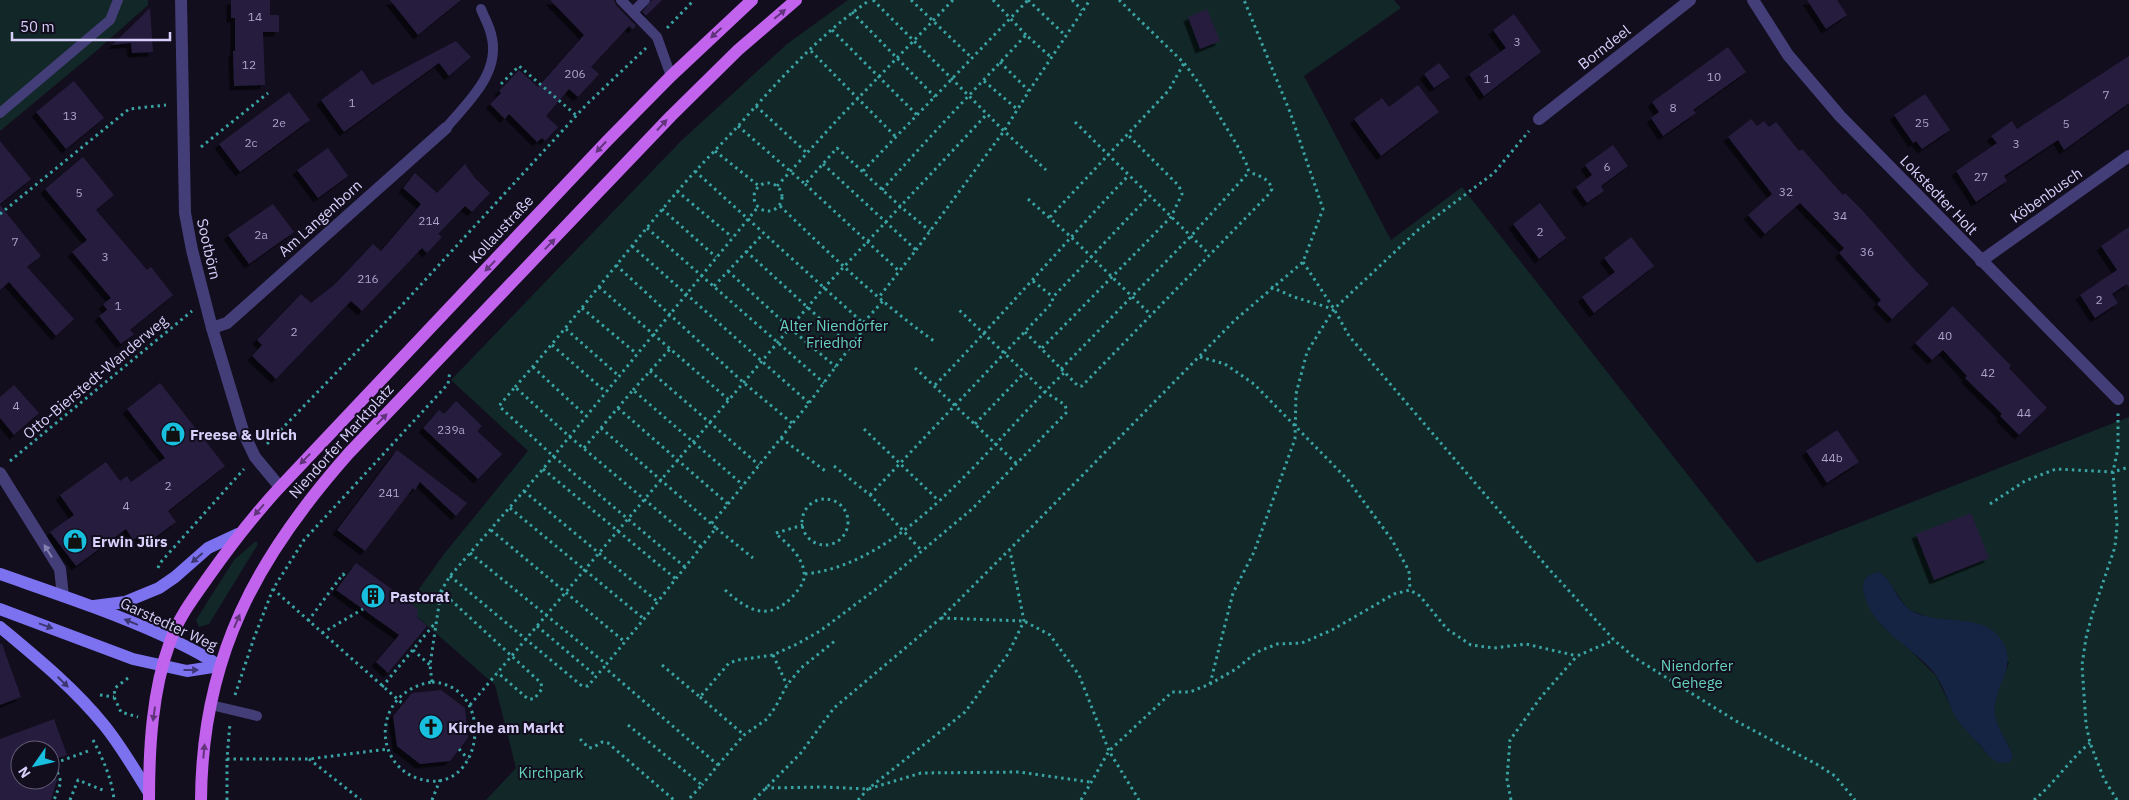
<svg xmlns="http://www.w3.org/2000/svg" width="2129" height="800" font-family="'IBM Plex Sans',sans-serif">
<defs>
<filter id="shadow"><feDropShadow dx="-4.5" dy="4.5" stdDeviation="0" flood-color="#0009"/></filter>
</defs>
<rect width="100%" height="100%" fill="#120e1e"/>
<!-- green -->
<g fill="#122727" fill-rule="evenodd">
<path d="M0 0H148V5L95 52 0 131Z"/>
<path d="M848 0H1394L1401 8 1304 76 1391 240 1462 187 1757 563 2129 417V800H486L516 768 495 685 406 607 444 554 528 451 451 380 681 141 787 44ZM1884 575 1904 604 1910 610 1930 618 1968 622 2009 663C2001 681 1990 704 1997 724 2002 736 2010 745 2013 757L1987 754 1956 717 1936 676 1907 647 1881 625Z"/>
<path d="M256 541 258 544 209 624 199 627 196 620 234 560Z"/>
</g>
<!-- water -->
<path fill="#142442" d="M1879 572C1894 581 1897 604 1914 612 1937 623 1963 617 1985 626 1991 629 1996 633 2000 638 2021 665 1992 686 1995 715 1997 730 2009 742 2013 757L2010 762 1999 763C1991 759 1985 752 1980 745 1971 736 1962 727 1955 716 1948 702 1944 687 1935 674 1912 645 1868 628 1863 588 1862 577 1870 574 1879 572Z"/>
<!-- building -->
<g fill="#251d3d" fill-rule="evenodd" filter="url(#shadow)">
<path d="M231 0H270V15H279V32H263L265 85 234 86 233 51H235V18H231Z"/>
<path d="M390 0H461L418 35Z"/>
<path d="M550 0H614L616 5 636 26 633 29 629 26 591 67 599 74 578 97 569 89 546 116 558 127 545 141 542 138 537 142 509 114 505 119 490 104 501 93 499 91 519 70 538 87 584 35Z"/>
<path d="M652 0H662L646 16 642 12Z"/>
<path d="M1807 0H1837L1847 15 1826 29Z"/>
<path d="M150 8 153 52 132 53 131 43 112 45Z"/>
<path d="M1207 9 1220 41 1200 49 1188 17Z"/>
<path d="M1514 14 1541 52 1484 96 1469 74 1506 48 1493 30Z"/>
<path d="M456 41 471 57 449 76 439 63 344 132 321 100 362 70 372 85Z"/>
<path d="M1728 47 1746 72 1693 110 1696 113 1663 136 1651 118 1659 112 1652 102Z"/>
<path d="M2129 56V103L2064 150 2058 140 2004 176 2007 181 1976 202 1956 171 1997 143 1991 136 2012 121 2017 129Z"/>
<path d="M1439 63 1450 77 1434 88 1424 74Z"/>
<path d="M74 81 104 118 66 149 36 112Z"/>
<path d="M1418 85 1439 112 1381 156 1354 119 1382 98 1389 107Z"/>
<path d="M289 92 310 120 240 172 219 144Z"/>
<path d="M1925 94 1950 130 1922 149 1916 141 1913 143 1894 115Z"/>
<path d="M1751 119 1757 126 1764 121 1769 127 1776 122 1799 151 1802 149 1843 195 1845 193 1862 210 1914 269 1929 284 1892 319 1877 304 1881 300 1839 253 1844 248 1800 203 1765 234 1748 215 1772 194 1728 137Z"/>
<path d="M0 141 31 179 0 204Z"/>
<path d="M1613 145 1628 166 1601 186 1604 191 1587 203 1576 187 1592 175 1585 165Z"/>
<path d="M328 148 348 176 318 198 297 170Z"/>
<path d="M83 157 114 195 96 210 147 270 151 267 173 295 130 330 134 334 121 344 99 316 107 310 103 304 111 298 72 252 87 240 45 189Z"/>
<path d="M465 164 474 177 490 193 472 212 465 206 438 234 442 237 427 253 422 248 362 311 351 301 276 379 252 356 262 345 257 340 301 294 311 303 334 285 373 244 381 251 421 204 403 188 415 173 437 193Z"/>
<path d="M1540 203 1566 238 1539 259 1513 224Z"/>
<path d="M273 204 294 232 249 264 228 235Z"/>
<path d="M0 205 41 256 27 267 74 319 56 336 9 282 0 290Z"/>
<path d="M2129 227V287L2127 284 2112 294 2118 303 2095 318 2080 295 2117 270 2101 246Z"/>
<path d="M1631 237 1654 266 1594 313 1582 297 1615 272 1604 258Z"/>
<path d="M1953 306 2011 366 2009 368 2047 408 2019 435 2000 416 2002 414 1965 378 1967 376 1943 350 1932 360 1915 343Z"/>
<path d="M160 383 225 466 168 511 176 522 146 544 140 535 133 540 126 529 76 566 50 532 74 515 60 495 106 462 120 481 127 476 131 482 165 458 127 409Z"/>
<path d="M14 385 39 413 14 435 0 418V397Z"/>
<path d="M456 401 482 426 477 431 502 454 478 479 423 428 439 410 444 414Z"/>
<path d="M1837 430 1859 462 1827 483 1806 451Z"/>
<path d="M397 450 467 503 456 516 420 482 415 490 413 488 365 551 337 530Z"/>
<path d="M1971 513 1989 558 1934 580 1916 534Z"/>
<path d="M356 563 413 605 418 610 417 617 427 626 388 673 376 662 399 635 336 590Z"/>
<path d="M0 644H2L21 697 0 705Z"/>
<path d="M441 690 465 708 468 738 450 761 420 764 397 746 393 716 412 693Z"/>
<path d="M54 719 67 755 50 761 57 780 51 800H0V739ZM20 750H50V780H20Z"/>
</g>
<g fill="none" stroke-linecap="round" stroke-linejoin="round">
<!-- path -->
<g stroke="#3aa4a4" stroke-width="3" stroke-dasharray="2.5 4" stroke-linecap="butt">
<path d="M873 0 1004 131 1046 170"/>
<path d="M911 0 972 58"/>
<path d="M993 0 1026 35"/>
<path d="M1028 0 1066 36"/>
<path d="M1072 0 1082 10"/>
<path d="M1119 0 1184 63 1201 86 1237 145 1246 163 1249 172"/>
<path d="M852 12 935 97"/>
<path d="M667 28 694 0"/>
<path d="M832 30 917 115"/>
<path d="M811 51 896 137"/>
<path d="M1000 62 1029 91"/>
<path d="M984 81 1017 109"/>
<path d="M501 84 519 66 577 116"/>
<path d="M756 106 807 153"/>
<path d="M1075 122 1209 254"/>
<path d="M738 126 805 184 837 148 901 207 930 231"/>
<path d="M201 147 268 93"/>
<path d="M715 151 759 186"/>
<path d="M823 164 916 250 879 297"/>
<path d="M695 171 863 323"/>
<path d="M863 171 1028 0"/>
<circle cx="768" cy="197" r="14"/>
<path d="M805 184 899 271"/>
<path d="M777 186 838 119 953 0"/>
<path d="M882 190C929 137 978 86 1026 35L1052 58"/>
<path d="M677 191 732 237"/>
<path d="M1028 199 1070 236 1151 315"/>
<path d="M780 206C829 253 878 301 934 341"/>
<path d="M662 209 716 257"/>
<path d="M0 214 129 109 166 105"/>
<path d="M1050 217 1169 90 1184 63"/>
<path d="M647 228 824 383"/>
<path d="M632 246 809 403"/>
<path d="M916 250 1004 131 1029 91 1090 0"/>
<path d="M746 251 851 347"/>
<path d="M1303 262 1334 309 1349 336 1549 569 1614 640 1635 658 1736 721 1818 765 1835 776 1855 800"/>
<path d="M616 265 744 383 792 423"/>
<path d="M728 271 791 329 836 367"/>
<path d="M1033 281 1053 297"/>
<path d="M714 286 763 234"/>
<path d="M599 287 729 400"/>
<path d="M1271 287 1294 297 1333 309"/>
<path d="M582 308 637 354"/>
<path d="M566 329 619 376"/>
<path d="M1025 332 1078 386H1082L1268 195 1272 189C1269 178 1259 176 1249 172"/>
<path d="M552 345 606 392"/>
<path d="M1042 348 1171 217 1182 194 1179 186 1128 135"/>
<path d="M1200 357 1225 364 1254 384 1348 480 1392 540 1409 571 1410 590"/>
<path d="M533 367 586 416"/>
<path d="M915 368 1017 464"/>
<path d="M1061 369 1191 236 1249 172"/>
<path d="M650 371 759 465"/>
<path d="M935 385C1001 317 1063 244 1129 175"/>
<path d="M515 387C571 324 622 256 677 192 696 169 718 148 739 125 779 80 820 34 870 0"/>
<path d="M633 390 670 349"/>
<path d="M618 408 728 504 711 524"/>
<path d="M975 424 1025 372"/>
<path d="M601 428 716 528 644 619 604 667"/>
<path d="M864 429 938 500"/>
<path d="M781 438 828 473"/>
<path d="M267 444 403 304 587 104 646 48"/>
<path d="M584 448 633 390 743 485"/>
<path d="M10 461 192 311"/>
<path d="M834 466 870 495 922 551"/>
<path d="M543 469 676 579"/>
<path d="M524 491 658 602"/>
<path d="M870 495 1052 303 1053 297 1149 196"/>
<circle cx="825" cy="522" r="23"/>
<path d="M728 504 809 403 862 331 863 323 883 301"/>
<path d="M1990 504 2025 481 2056 469 2113 472 2129 467"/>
<path d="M510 508 644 619"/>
<path d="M716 528 753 558"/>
<path d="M491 530 625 642"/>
<path d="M776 533 803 525"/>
<path d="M470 553 606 664"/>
<path d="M685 567 553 456 499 406 515 387 570 437 701 547"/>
<path d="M158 568 160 563 244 469"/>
<path d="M805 574C907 564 993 439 1064 373"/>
<path d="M450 576 582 686H588L604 667 718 765 702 785"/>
<path d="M273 589 403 704"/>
<path d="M725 590C748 611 769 622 793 596 799 589 806 581 804 572 802 556 787 543 775 533"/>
<path d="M441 591 541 683 542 689 534 699H528L497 672"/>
<path d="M941 618 1024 621 1050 635 1079 675 1109 751 1139 800"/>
<path d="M308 621 343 574 346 577"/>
<path d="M537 626 596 676"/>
<path d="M322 633 363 609"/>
<path d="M413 650 430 665"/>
<path d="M773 655 787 685"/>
<path d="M662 665 700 697 729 663 738 660 773 655 797 644 820 631 880 586 972 509 1067 412 1065 405 1044 391 958 309"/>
<path d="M128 678 115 688 114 697 121 712 138 717"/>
<path d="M432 682 430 665 441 591 450 576 543 469 758 207"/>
<path d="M432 682C495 686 484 786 430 781 372 775 368 692 432 682Z"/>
<path d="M1210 684 1233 593 1254 552 1295 439 1296 394 1307 352 1334 309 1418 230 1494 173 1529 131"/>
<path d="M382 687 436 622"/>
<path d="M100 695 114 697"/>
<path d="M235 695 254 638 273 589 304 540 448 384 450 371"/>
<path d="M700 697 744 735"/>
<path d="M470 705 823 289 987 114"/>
<path d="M628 725 702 785 688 800"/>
<path d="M580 739 589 748 594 747 602 742 608 743 674 800"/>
<path d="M93 740C103 759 112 779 114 800"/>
<path d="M459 749 468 759"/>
<path d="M227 759H309L388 749"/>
<path d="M309 759 361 800"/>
<path d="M53 760 61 782 54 800"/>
<path d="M55 763 91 750"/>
<path d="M718 765 744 735 767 719 776 706 787 685 801 668 836 640"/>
<path d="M765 788 824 787 868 789 921 773 1019 772 1090 782"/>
<path d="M70 800 78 780 105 791"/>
<path d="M227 800V759L230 723"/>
<path d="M432 800 440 780"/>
<path d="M754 800 800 754 834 708 941 618 1009 550 1235 320 1303 262 1323 209 1290 112 1244 0"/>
<path d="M858 800 868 789 965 712 1008 654 1024 621 1010 551"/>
<path d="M1081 800 1109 751 1172 692H1190L1210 684 1236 669 1257 652 1277 644 1302 643 1332 630 1394 594 1410 590 1420 596 1447 629 1471 645 1494 648 1526 644 1577 656"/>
<path d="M1511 800 1507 779 1510 740 1541 697 1577 656 1614 640"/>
<path d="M2034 800C2055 783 2069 760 2090 743"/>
<path d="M2117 800 2104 779 2090 743 2086 724 2082 665 2086 638 2092 615 2115 547 2117 525 2113 472 2118 448V413"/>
</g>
<!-- lane -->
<g stroke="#443e78" stroke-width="10">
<path d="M621 0 657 37 671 76"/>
<path d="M633 12 645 0"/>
<path d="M0 113 110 20 118 0"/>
<path d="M446 128C468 102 502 72 491 34 489 25 484 17 481 9"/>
<path d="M211 705 257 716"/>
</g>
<!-- street -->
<g stroke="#443e78" stroke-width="12">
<path d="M181 0 185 213 192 250 212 328 244 434 255 457 280 487"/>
<path d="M1753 0 1788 55 1840 116 2118 399"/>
<path d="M1539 119 1690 0"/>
<path d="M1981 261 2129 156"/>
<path d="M212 328 227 323 446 128"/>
<path d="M0 473 60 569 63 596"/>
</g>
<!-- secondary -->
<g stroke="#7c72f0" stroke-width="12">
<path d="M0 574C54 593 109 611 162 635 181 644 202 653 219 666"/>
<path d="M94 606 125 602 159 588 175 577 208 548 238 534"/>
<path d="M0 609 133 659 187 671 219 666"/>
<path d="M0 627C37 658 74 688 104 725 121 746 135 770 149 793"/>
</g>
<!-- primary -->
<g stroke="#c263ee" stroke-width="12">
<path d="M149 800C149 748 152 691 170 642 178 618 194 597 209 576 231 545 254 515 280 487L607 141 671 76 752 0"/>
<path d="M201 800C202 657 256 558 349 453L671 116 738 50 796 0"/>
</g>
</g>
<!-- one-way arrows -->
<defs><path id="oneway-solid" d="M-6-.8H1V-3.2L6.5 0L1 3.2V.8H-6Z" transform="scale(1.25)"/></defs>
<g fill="#61347c">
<use href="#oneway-solid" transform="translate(780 14) rotate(-40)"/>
<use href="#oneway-solid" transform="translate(716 33) rotate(137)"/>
<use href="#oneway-solid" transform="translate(662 125) rotate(-47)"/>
<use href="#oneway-solid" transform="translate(601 147) rotate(133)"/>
<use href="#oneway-solid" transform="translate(550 244) rotate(-46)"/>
<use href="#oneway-solid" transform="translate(490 266) rotate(134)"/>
<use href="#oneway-solid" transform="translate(382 419) rotate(-46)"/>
<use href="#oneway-solid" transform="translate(305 459) rotate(134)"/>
<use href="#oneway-solid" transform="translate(259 510) rotate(131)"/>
<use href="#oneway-solid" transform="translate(237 621) rotate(-67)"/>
<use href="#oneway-solid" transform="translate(154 714) rotate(98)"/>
<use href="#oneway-solid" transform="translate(204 751) rotate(-85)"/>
</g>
<use fill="#8680b2" href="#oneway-solid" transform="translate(48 551) rotate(-122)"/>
<g fill="#3c3672">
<use href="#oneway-solid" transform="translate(197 558) rotate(139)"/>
<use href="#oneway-solid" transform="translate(131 622) rotate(-158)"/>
<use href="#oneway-solid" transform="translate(46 626) rotate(20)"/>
<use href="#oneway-solid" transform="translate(191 670)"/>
<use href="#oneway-solid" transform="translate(63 682) rotate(44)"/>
</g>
<!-- icons -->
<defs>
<symbol id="shop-disc" viewBox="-11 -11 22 22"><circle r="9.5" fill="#18bfde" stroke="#120e1e"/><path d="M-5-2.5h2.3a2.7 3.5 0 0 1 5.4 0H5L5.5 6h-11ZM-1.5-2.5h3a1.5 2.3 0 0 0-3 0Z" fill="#111"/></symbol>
<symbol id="building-disc" viewBox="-11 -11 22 22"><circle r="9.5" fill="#18bfde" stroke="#120e1e"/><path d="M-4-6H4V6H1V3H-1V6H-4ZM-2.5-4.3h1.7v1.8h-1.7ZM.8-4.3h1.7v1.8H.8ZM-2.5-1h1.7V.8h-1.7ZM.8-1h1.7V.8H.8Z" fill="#111"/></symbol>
<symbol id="church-disc" viewBox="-11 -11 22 22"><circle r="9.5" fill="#18bfde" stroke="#120e1e"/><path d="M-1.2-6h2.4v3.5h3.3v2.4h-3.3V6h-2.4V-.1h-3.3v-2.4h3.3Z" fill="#111"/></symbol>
</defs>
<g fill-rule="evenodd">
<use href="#shop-disc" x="159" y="420" width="28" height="28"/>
<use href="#shop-disc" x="61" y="527" width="28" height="28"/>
<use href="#building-disc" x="359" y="582" width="28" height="28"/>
<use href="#church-disc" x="417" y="713" width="28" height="28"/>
</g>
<g text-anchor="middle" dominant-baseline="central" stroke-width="4" stroke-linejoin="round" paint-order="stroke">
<!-- number labels -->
<g font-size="12" fill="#aaa3cb">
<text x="255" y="16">14</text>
<text x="1517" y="41">3</text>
<text x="249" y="64">12</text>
<text x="575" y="73">206</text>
<text x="1714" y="76">10</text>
<text x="1487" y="78">1</text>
<text x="2106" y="94">7</text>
<text x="352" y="102">1</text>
<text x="1673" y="107">8</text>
<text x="70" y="115">13</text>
<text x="279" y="122">2e</text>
<text x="1922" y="122">25</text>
<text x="2066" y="123">5</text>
<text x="251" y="142">2c</text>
<text x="2016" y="143">3</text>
<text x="1607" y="166">6</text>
<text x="1981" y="176">27</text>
<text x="1786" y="191">32</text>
<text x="79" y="192">5</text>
<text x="1840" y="215">34</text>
<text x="429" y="220">214</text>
<text x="1540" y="231">2</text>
<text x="261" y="234">2a</text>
<text x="15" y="241">7</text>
<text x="1867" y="251">36</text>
<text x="105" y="256">3</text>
<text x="368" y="278">216</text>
<text x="2099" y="299">2</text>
<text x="118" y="305">1</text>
<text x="294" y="331">2</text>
<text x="1945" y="335">40</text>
<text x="1988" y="372">42</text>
<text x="16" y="405">4</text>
<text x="2024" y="412">44</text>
<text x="451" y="429">239a</text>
<text x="1832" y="457">44b</text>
<text x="168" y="485">2</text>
<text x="389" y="492">241</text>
<text x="126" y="505">4</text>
</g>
<!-- street labels -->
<g font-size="15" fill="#d7d0fa" stroke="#120e1e">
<text transform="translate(1604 47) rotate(-38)">Borndeel</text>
<text transform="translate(1939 195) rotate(46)">Lokstedter Holt</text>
<text transform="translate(2046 195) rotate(-35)">Köbenbusch</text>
<text transform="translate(320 218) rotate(-42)">Am Langenborn</text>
<text transform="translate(501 229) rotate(-47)">Kollaustraße</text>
<text transform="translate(209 249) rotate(77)">Sootbörn</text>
<text transform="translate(95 377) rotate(-40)">Otto-Bierstedt-Wanderweg</text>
<text transform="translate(341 441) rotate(-48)">Niendorfer Marktplatz</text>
<text transform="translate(169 624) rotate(25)">Garstedter Weg</text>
</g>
<!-- park labels -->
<g font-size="15" fill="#65d1bc" stroke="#120e1e">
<text x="834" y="325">Alter Niendorfer<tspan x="834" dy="17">Friedhof</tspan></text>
<text x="1697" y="665">Niendorfer<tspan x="1697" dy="17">Gehege</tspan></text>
<text x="551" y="772">Kirchpark</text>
</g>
<!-- poi labels -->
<g font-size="15" font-weight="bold" fill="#d7d0fa" stroke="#120e1e" text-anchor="start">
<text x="190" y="434">Freese &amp; Ulrich</text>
<text x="92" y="541">Erwin Jürs</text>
<text x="390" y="596">Pastorat</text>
<text x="448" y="727">Kirche am Markt</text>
</g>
</g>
<!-- north arrow -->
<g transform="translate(35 765) rotate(236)"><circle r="24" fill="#120e1e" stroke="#615c76"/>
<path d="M0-4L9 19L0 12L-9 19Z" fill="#18bfde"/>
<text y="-8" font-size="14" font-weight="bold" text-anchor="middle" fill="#d7d0fa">N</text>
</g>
<!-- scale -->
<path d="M12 32v8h158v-8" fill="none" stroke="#d7d0fa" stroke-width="2.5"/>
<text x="20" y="32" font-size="15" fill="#d7d0fa" stroke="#120e1e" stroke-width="4" paint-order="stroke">50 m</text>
</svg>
